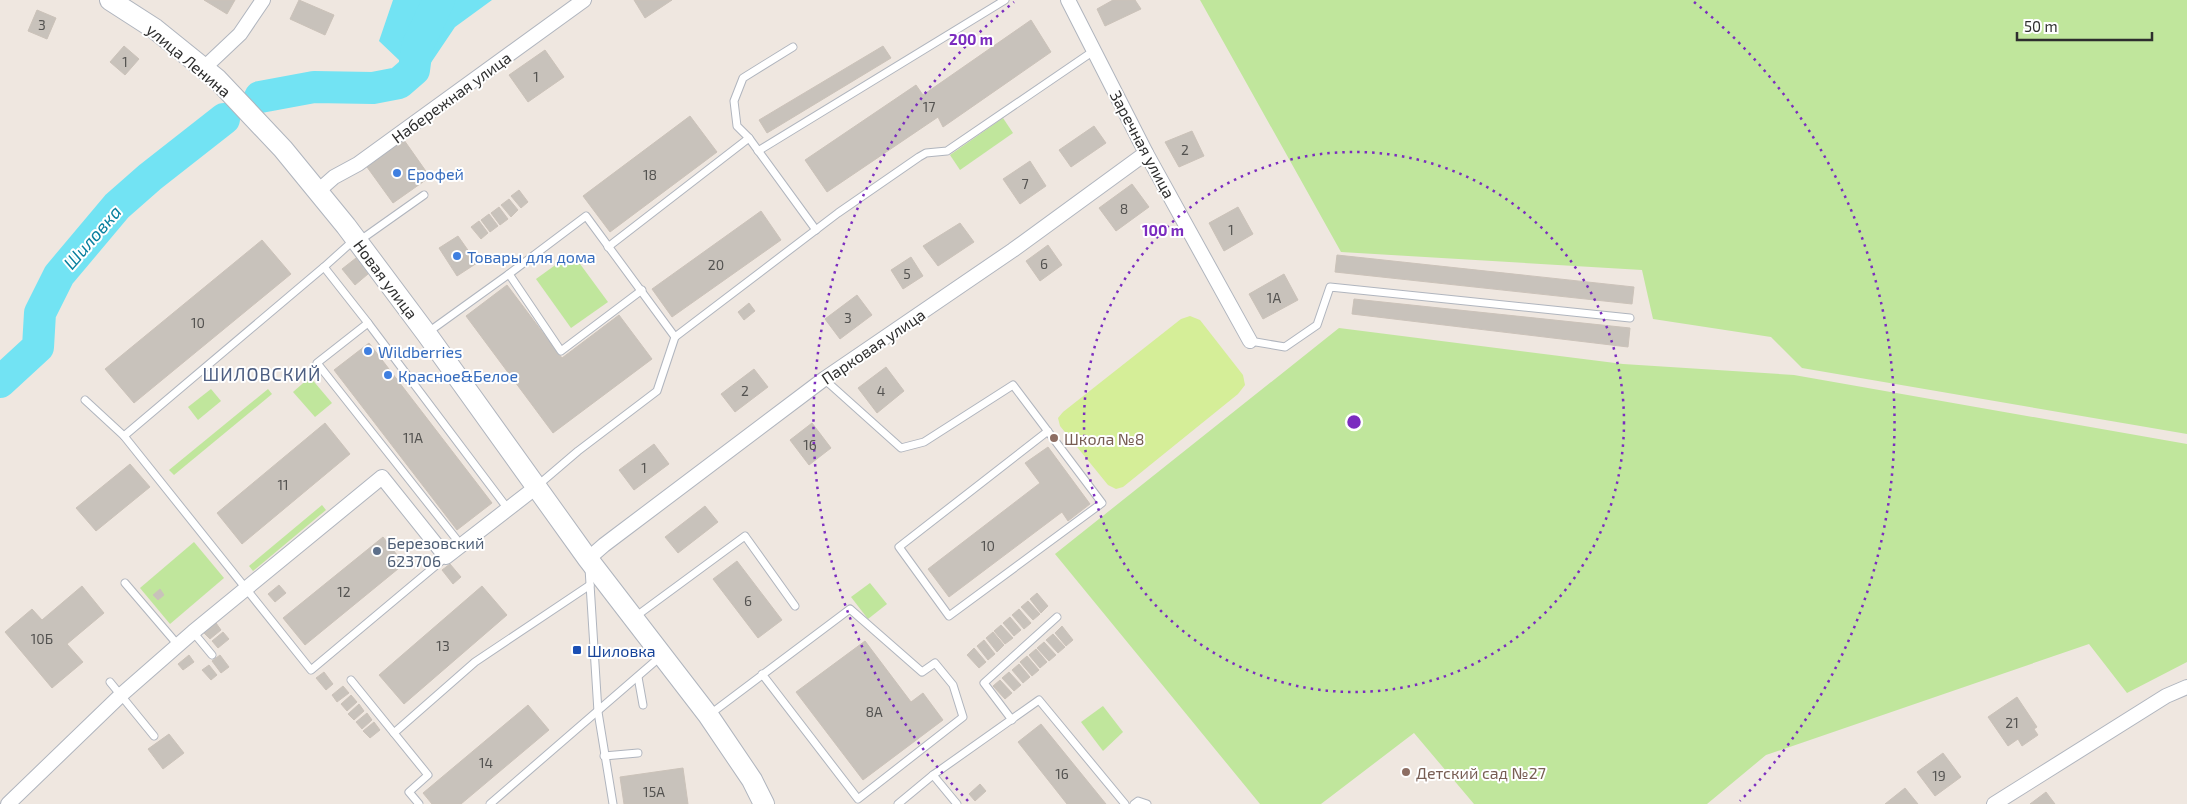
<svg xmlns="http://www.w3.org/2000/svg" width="2187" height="804" font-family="'Exo 2',sans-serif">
<rect width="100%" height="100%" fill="#efe7e0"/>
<!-- green -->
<g fill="#c0e69c">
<path d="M1200 0H2187V434L1802 368 1771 337 1653 319 1642 270 1341 252Z"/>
<path d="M1003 118 1013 133 960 170 950 155Z"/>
<path d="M572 253 608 302 571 328 536 279Z"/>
<path d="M1339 328 1623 364 1794 375 2187 444V662L2127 693 2089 644 1766 755 1707 804H1474L1414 733 1321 804H1260L1055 554Z"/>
<path d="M310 377 332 403 315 417 293 392Z"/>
<path d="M211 389 221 401 198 420 188 407Z"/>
<path d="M268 389 272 394 174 475 169 470Z"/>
<path d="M322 505 326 510 253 571 249 566Z"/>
<path d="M194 542 224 578 170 624 140 588Z"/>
<path d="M870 583 887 604 868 619 851 597Z"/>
<path d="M1103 706 1123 732 1103 751 1081 722Z"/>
</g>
<!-- pitch -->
<path fill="#d5ee98" d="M1190 316 1200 320 1243 375 1245 385 1238 394 1123 487 1116 489 1108 485 1060 426 1058 418 1063 412 1181 319Z"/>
<!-- water -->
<path fill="#72e3f3" d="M393 0H492L455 27 424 73 387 98 373 88 395 76 400 61 379 41Z"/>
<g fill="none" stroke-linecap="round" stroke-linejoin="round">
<!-- river -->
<g stroke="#72e3f3" stroke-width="32">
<path d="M260 97 314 87 373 88 399 83 414 70 417 47 439 0"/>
<path d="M0 382 38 347 40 313 59 275 117 206 150 177 224 119"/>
</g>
</g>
<!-- building -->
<g fill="#c8c2bb" stroke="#cbc2b9">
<path d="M204 0H235L227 14Z"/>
<path d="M299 0 334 15 325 35 290 19Z"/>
<path d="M634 0H672L645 18Z"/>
<path d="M1113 0H1135L1141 9 1105 26 1097 9Z"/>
<path d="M37 10 56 18 47 39 28 31Z"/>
<path d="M1031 20 1051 52 943 127 938 117 827 192 805 160 916 85 923 95Z"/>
<path d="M124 46 139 59 125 75 110 62Z"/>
<path d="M883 46 891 58 767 133 759 120Z"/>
<path d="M545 50 564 77 528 102 509 75Z"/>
<path d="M690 116 717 152 610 232 583 196Z"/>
<path d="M1094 126 1106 143 1071 167 1059 150Z"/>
<path d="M1192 131 1204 156 1179 167 1165 142Z"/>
<path d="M404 140 430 177 393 203 367 167Z"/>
<path d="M1030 161 1046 186 1020 204 1003 179Z"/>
<path d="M1132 184 1149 207 1116 231 1099 208Z"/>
<path d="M519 190 528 202 521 208 511 196Z"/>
<path d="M509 199 518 210 511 217 501 205Z"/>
<path d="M499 207 508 219 500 225 491 213Z"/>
<path d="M1238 207 1253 234 1224 251 1209 223Z"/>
<path d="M761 211 781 240 672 317 652 289Z"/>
<path d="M489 214 498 226 490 232 481 220Z"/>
<path d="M479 221 488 233 481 239 471 227Z"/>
<path d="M960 223 974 242 938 266 923 246Z"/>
<path d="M458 236 477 263 457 276 439 248Z"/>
<path d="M262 240 291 274 134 403 105 369Z"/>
<path d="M1048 245 1062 265 1040 281 1026 261Z"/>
<path d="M1337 255 1634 287 1632 304 1335 272Z"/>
<path d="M911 257 923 276 903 289 891 270Z"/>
<path d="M356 258 368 274 355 285 342 269Z"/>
<path d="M1284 274 1298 300 1263 319 1249 294Z"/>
<path d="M507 285 562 358 619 315 652 359 553 433 466 316Z"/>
<path d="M857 295 872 315 840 339 825 319Z"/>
<path d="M1354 299 1630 328 1628 347 1352 314Z"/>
<path d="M749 303 755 311 744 320 738 312Z"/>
<path d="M369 343 492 503 457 530 334 370Z"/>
<path d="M886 367 904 391 877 413 858 388Z"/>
<path d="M754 369 768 387 735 412 721 394Z"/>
<path d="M325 423 350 454 242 544 217 513Z"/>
<path d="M812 423 831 448 809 465 790 440Z"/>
<path d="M654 444 669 464 634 490 619 470Z"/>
<path d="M1048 447 1090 504 1068 521 1062 512 949 597 928 569 1040 483 1025 463Z"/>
<path d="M130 464 150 487 96 531 76 508Z"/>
<path d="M705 506 718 522 678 553 665 537Z"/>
<path d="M383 537 404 564 305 645 283 618Z"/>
<path d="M737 561 782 620 758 638 713 579Z"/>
<path d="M450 564 461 577 453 584 442 570Z"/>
<path d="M279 585 286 593 275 602 268 594Z"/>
<path d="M82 586 104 613 67 644 83 662 52 688 5 632 32 609 42 620Z"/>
<path d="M482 586 507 615 404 704 379 675Z"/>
<path d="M160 589 164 595 158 600 153 595Z"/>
<path d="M1037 593 1048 606 1041 613 1030 599Z"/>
<path d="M1028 601 1040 614 1033 620 1021 607Z"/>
<path d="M1019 609 1031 623 1024 629 1012 615Z"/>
<path d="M1010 617 1021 630 1014 636 1003 623Z"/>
<path d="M216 623 221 630 210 639 204 633Z"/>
<path d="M1001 625 1013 638 1005 644 994 631Z"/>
<path d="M1062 626 1073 640 1066 646 1055 633Z"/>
<path d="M223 632 229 639 218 648 212 641Z"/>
<path d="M993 632 1004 645 997 652 986 638Z"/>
<path d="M1053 634 1065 647 1058 653 1046 640Z"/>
<path d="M984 640 995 654 988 660 977 646Z"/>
<path d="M865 641 911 702 923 693 943 720 863 780 796 692Z"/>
<path d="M1044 642 1056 655 1049 661 1037 648Z"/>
<path d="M974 648 986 662 979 668 967 655Z"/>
<path d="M1036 649 1047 662 1040 668 1029 655Z"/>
<path d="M189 655 194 662 183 670 178 664Z"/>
<path d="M220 655 229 667 221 673 212 661Z"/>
<path d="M1027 656 1039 670 1032 676 1020 662Z"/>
<path d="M1019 664 1030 677 1023 683 1012 670Z"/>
<path d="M209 665 217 675 211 680 202 670Z"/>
<path d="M324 672 333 684 326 690 316 678Z"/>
<path d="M1009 672 1021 685 1014 691 1002 678Z"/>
<path d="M1000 680 1012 693 1005 699 993 686Z"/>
<path d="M343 686 349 693 337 702 332 695Z"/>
<path d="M351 695 357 702 347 711 341 704Z"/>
<path d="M2017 697 2037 727 2034 729 2038 735 2022 746 2018 739 2008 746 1988 717Z"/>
<path d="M359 704 364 711 354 720 348 714Z"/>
<path d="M528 705 549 730 461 804H432L423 793Z"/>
<path d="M367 713 372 720 362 729 356 722Z"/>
<path d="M374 722 380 730 370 738 363 731Z"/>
<path d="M1041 724 1106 804H1067L1018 742Z"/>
<path d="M169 734 184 753 163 769 148 749Z"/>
<path d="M1943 753 1961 777 1935 796 1917 772Z"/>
<path d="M683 768 688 804H624L620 777Z"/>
<path d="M980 784 986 791 975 801 969 794Z"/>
<path d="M1905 788 1918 804H1885Z"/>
<path d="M2046 792 2055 804H2030Z"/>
</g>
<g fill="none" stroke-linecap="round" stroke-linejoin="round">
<defs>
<g id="lane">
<path d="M793 47 743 78 734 101 737 126 749 138 816 230"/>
<path d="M758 151 1005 0"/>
<path d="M359 241 424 195"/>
<path d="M608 247 749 138"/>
<path d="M324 267 368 323 317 363 461 545"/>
<path d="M509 274 561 351 642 290"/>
<path d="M368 323 508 509"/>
<path d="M427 333 509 274 586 216 675 337"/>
<path d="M1250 341 1285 347 1317 325 1330 287 1630 318"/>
<path d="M824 379 901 448 924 442 1013 385 1102 503 949 616 899 547 1048 431"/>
<path d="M85 400 124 436 311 670 446 557"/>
<path d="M124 436 324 267 354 240"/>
<path d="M537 486 578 451 657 391 675 337 838 213 919 157 926 153 947 151 1095 50"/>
<path d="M589 568 598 712 613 804"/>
<path d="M125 583 178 645"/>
<path d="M635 617 745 536 795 606"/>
<path d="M193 632 212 655"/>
<path d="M638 677 643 705"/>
<path d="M351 680 428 775 409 792 419 804"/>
<path d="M110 682 154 736"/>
<path d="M709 715 850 609 922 672 935 663 953 685 963 717 858 799 762 674"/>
<path d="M1012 720 984 683 1057 617"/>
<path d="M394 733 475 662 590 585"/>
<path d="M604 756 638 753"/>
<path d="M933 775 957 804"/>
<path d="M490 804 660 657"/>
<path d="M898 804 933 775 1039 700 1125 804"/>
<path d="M1134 804 1138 801 1147 804"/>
</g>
<g id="street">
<path d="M1068 0 1146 153 1250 341"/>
<path d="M204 68 240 34 263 0"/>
<path d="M317 192 334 177 358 164 584 0"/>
<path d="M588 559 604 545 824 379 1013 250 1146 153"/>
<path d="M8 804 121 695 193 632 382 477 446 557 535 488"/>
<path d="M1994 804 2166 696 2187 687"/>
</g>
<path id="secondary" d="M110 0 155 29 217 79 283 149 346 226 426 333 588 559 708 715 752 780 764 804"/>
</defs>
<!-- lane casing -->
<use href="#lane" stroke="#b0b5be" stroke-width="9"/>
<!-- street casing -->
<use href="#street" stroke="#b0b5be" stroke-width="16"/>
<!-- secondary casing -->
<use href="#secondary" stroke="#b0b5be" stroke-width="22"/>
<!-- lane -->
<use href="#lane" stroke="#fff" stroke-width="7"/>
<!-- street -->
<use href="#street" stroke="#fff" stroke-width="14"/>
<!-- secondary -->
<use href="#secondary" stroke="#fff" stroke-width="20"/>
</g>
<!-- distance rings -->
<g fill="none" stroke="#7b2cbf" stroke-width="2.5" stroke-dasharray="2.5 5">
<circle cx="1354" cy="422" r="270"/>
<path d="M968 801A541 541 0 0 1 1014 2M1694 2A541 541 0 0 1 1740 801"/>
</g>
<!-- markers -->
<g fill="#3f7fe0" stroke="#fff" stroke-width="2">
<circle cx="397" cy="173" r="5"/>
<circle cx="457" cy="256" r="5"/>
<circle cx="368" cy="351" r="5"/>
<circle cx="388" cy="375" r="5"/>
</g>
<g fill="#8d6e63" stroke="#fff" stroke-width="2">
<circle cx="1054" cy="438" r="5"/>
<circle cx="1406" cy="772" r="5"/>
</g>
<circle fill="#5c6f8a" stroke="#fff" stroke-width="2" cx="377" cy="551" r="5"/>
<rect fill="#1a4fb4" stroke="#fff" stroke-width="2" x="572" y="645" width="10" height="10" rx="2.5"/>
<g text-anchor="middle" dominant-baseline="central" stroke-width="4" stroke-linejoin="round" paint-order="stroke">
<!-- number labels -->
<g font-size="14" fill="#545351">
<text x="42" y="24">3</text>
<text x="125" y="61">1</text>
<text x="536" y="76">1</text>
<text x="929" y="106">17</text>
<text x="1185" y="149">2</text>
<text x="650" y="174">18</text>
<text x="1025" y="183">7</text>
<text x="1124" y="208">8</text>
<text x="1231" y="229">1</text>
<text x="1044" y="263">6</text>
<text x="716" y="264">20</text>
<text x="907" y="273">5</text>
<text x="1274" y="297">1А</text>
<text x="848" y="317">3</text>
<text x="198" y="322">10</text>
<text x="745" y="390">2</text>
<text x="881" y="390">4</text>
<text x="413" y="437">11А</text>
<text x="810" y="444">16</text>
<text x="644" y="467">1</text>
<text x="283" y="484">11</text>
<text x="988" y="545">10</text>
<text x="344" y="591">12</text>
<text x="748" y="600">6</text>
<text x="42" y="638">10Б</text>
<text x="443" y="645">13</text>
<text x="874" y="711">8А</text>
<text x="2012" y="722">21</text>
<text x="486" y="762">14</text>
<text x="1062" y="773">16</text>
<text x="1939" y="775">19</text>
<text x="654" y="791">15А</text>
</g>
<!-- street labels -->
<g font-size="16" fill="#2e2e2e" stroke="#fff">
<text transform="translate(189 60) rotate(40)">улица Ленина</text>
<text transform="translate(451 97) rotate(-36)">Набережная улица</text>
<text transform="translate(1143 144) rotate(62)">Заречная улица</text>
<text transform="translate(386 279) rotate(53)">Новая улица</text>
<text transform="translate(873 346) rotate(-34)">Парковая улица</text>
</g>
<!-- shop labels -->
<g font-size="16" fill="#366cbe" stroke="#fff" text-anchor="start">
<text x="407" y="173">Ерофей</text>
<text x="467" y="256">Товары для дома</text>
<text x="378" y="351">Wildberries</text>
<text x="398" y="375">Красное&amp;Белое</text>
</g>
<!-- education labels -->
<g font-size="16" fill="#785e54" stroke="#fff" text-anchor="start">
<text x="1064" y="438">Школа №8</text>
<text x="1416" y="772">Детский сад №27</text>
</g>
<!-- service labels -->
<g font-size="16" fill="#4e5e75" stroke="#fff" text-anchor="start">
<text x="387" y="542">Березовский<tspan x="387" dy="18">623706</tspan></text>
</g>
<!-- transit labels -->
<g font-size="16" fill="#164399" stroke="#fff" text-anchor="start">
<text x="587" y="650">Шиловка</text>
</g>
<!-- water labels -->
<g font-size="18" font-style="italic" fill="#0a809f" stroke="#fff">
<text transform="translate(92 237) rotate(-49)">Шиловка</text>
</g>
<!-- neighbourhood labels -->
<g font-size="18" letter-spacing="1" fill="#4c5d81" stroke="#fff">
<text x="262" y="374">ШИЛОВСКИЙ</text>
</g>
</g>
<circle cx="1354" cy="422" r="8" fill="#7b2cbf" stroke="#fff" stroke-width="2.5"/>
<g font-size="15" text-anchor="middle" font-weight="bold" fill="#7b2cbf" stroke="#fff" stroke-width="4" stroke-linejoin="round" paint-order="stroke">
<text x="971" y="45">200 m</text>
<text x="1163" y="236">100 m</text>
</g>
<!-- scale -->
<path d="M2017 32v8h135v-8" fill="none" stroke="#2e2e2e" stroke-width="2.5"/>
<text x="2024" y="32" font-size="15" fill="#2e2e2e" stroke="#ffffff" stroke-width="4" paint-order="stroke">50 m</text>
</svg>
